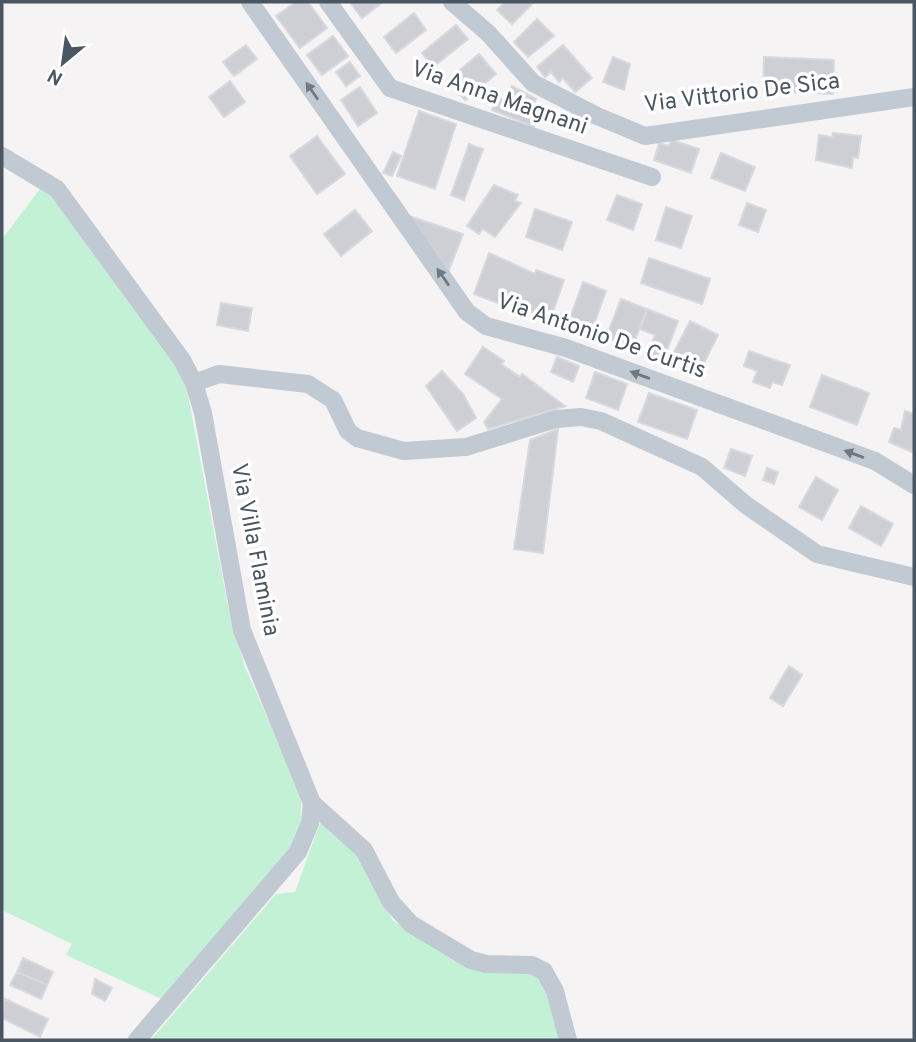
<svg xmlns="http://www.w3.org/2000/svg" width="916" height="1042" font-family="Overpass,sans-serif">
<rect width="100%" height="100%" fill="#f5f3f3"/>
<!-- green -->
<g fill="#c3f1d5">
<path d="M42 186 62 208 176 366 187 390 228 606 245 667 301 793V831L292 850 166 1001 66 955 72 944 2 910V239Z"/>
<path d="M321 820 361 854 393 921 442 950 529 969 546 983 562 1040H151L276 894 295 892Z"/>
</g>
<!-- building -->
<g fill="#cdcfd5" stroke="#d7d9de" stroke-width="2">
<path d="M296 2H308L327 28 300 48 276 16Z"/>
<path d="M350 2H383L362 18Z"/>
<path d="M505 2H534L512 24 497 10Z"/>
<path d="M414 13 426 30 396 53 384 37Z"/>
<path d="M537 19 554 36 528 57 514 42Z"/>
<path d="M456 25 468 39 433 67 422 53Z"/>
<path d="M333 36 348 56 322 75 307 55Z"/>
<path d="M246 45 257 59 234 76 223 62Z"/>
<path d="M563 45 592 78 575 92 563 78 559 82 551 72 545 77 537 67Z"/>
<path d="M479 54 496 74 465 100 448 80Z"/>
<path d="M613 57 630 64 624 90 603 82Z"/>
<path d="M764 57 834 60 833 94 763 91Z"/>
<path d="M350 62 360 76 346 86 336 72Z"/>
<path d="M230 81 245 102 224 117 209 97Z"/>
<path d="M512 86 536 99 534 103 543 106 534 127 492 110 498 98 506 101Z"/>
<path d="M360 87 377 113 358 126 341 100Z"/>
<path d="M419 111 456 124 435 189 397 176Z"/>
<path d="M833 133 861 136 858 158 853 157 852 168 816 160 819 135 832 137Z"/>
<path d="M317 136 345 174 317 194 290 156Z"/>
<path d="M671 140 699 149 691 173 654 160 659 143 669 146Z"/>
<path d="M469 144 483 149 464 200 451 195Z"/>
<path d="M393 152 401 156 392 176 383 173Z"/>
<path d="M721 153 755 167 745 191 711 178Z"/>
<path d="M494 185 518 195 515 201 521 203 495 237 483 229 479 234 467 226Z"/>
<path d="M617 195 642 204 633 230 607 220Z"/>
<path d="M747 203 766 210 758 232 739 225Z"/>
<path d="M666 207 692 216 681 248 656 240Z"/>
<path d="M535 209 572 222 562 250 526 237Z"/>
<path d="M355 210 372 231 341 256 324 234Z"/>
<path d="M409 216 463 234 449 270Z"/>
<path d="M489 253 535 274 536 270 564 280 550 320 502 299 500 304 474 294Z"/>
<path d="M649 258 710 279 702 304 641 283Z"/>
<path d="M583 282 606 291 588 341 565 332Z"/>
<path d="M621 299 647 309 632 348 606 338Z"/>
<path d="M221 303 252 308 248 331 217 325Z"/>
<path d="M647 309 678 321 663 361 648 355 655 335 640 329Z"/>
<path d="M690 321 718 335 700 371 672 356Z"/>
<path d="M483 347 504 361 501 364 520 377 522 374 565 406 488 429 484 422 502 399 465 374Z"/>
<path d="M749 351 790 365 782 385 772 382 770 388 753 382 757 371 744 366Z"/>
<path d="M557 357 579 366 573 382 551 372Z"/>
<path d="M442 371 463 394 476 418 457 431 426 386Z"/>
<path d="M595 372 627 384 618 410 586 398Z"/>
<path d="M822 375 869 393 857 425 810 407Z"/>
<path d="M649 393 697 410 687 439 638 422Z"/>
<path d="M905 411 914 414V453L889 442 894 428 901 430Z"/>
<path d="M558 429 543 553 514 549 530 440Z"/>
<path d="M731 449 752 456 745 476 724 468Z"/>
<path d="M767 468 778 472 774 484 763 480Z"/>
<path d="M816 477 838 490 822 520 799 507Z"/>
<path d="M861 506 893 524 881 546 849 528Z"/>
<path d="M789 666 802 675 783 706 770 698Z"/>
<path d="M23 958 53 972 47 985 17 972Z"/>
<path d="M17 972 47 985 41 999 10 985Z"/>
<path d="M95 979 112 988 105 1001 92 994Z"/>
<path d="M5 999 48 1019 40 1037 2 1018Z"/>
</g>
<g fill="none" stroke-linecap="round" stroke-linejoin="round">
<!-- minor -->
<g stroke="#c1cad2" stroke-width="18">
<path d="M250 2 467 312 486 326 566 348 875 461 914 485"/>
<path d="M328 2 390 88 652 177"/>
<path d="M452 2 488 33 533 83 597 116 645 136 914 97"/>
<path d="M2 156 57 189 182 360 194 383 203 413 242 630 312 803 310 823 298 852 137 1040"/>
<path d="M194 383 219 374 308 384 333 400 348 431 357 438 404 451 466 447 556 419 581 417 601 421 702 467 746 505 817 554 914 577"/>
<path d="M312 803 364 850 391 902 411 924 471 960 486 964 532 965 544 971 555 991 568 1040"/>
</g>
</g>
<!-- one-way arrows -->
<defs><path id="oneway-solid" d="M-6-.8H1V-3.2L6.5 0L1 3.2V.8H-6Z" transform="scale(1.75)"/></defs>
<g fill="#6e7983">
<use href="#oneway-solid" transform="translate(312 91) rotate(-125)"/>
<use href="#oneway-solid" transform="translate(443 277) rotate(-125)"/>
<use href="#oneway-solid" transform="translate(640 375) rotate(-160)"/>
<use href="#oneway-solid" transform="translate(854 454) rotate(-160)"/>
</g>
<g text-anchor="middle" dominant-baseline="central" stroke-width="7" stroke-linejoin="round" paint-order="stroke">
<!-- street labels -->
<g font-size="23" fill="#4a5661" stroke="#fff">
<text transform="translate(742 94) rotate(-7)">Via Vittorio De Sica</text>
<text transform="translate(499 99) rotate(19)">Via Anna Magnani</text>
<text transform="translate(601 337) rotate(19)">Via Antonio De Curtis</text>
<text transform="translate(254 550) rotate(79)">Via Villa Flaminia</text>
</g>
</g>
<!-- border -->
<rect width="916" height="1042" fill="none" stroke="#4a5661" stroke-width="7"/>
<!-- north arrow -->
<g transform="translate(63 63) rotate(209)" stroke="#ffffff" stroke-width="5" paint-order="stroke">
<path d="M0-5L12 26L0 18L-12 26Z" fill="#4a5661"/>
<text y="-10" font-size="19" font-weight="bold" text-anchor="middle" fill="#4a5661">N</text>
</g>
</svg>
